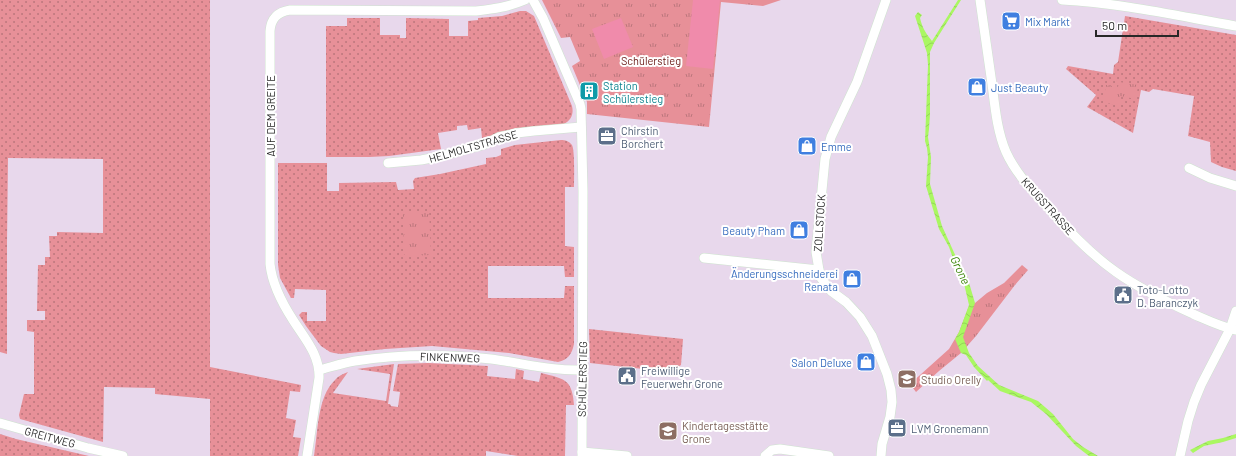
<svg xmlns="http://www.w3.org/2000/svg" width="1236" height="456" font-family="Barlow,sans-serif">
<defs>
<pattern id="grass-dots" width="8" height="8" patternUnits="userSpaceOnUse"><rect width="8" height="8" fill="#e79098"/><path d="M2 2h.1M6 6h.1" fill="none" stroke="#bb767c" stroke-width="1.8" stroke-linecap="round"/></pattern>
<pattern id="park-tufts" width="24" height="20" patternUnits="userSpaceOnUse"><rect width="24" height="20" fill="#e79098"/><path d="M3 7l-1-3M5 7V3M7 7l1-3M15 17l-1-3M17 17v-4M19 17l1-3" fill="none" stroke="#bb767c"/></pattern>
<pattern id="water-waves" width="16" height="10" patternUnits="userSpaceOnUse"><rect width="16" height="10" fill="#aaf762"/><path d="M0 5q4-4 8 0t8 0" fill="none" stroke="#92d455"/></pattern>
</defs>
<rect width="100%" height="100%" fill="#e8d8ec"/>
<!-- grass -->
<g fill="url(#grass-dots)">
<path d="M0 0H210V367L301 385 300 392 290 391 286 418 296 420 293 437 301 438 298 456H210V399L155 394V388L104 387 103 442 20 419 19 415 24 394H34V332L27 331V320H45V311H37L38 265H45V257H50L49 236H57V232L103 233V159L8 158 7 243V354L0 352Z"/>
<path d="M520 11H526L534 16 572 106C574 114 571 120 564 124L513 131 482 138 481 128 468 130 467 125 457 126V130L438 133 441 149 389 156 369 157H326V26H347V18H380V35H400V38H406V18L449 19V36H468V21L478 20V18L502 16Z"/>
<path d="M1125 16 1236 35V171L1222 167 1211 162 1210 142 1188 136 1194 96 1153 89 1149 92 1141 90 1133 133 1087 107 1096 95 1066 69 1068 66 1113 74 1114 65 1118 62Z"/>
<path d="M561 140C565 140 569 141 572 145 575 151 574 179 574 187H565V246L574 247V277H565L564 266H488V298H564L565 286H574V344C572 354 568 360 558 362L509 353 432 346 385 349 341 354 334 353 330 352 321 346 306 326 299 315 302 312H307V321H326V290L295 289 294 298H291L280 278 278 265V163H327V191H339V183L396 182 398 190 414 189 413 181 415 178 440 174 486 164V158L496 157 501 155V149L515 145Z"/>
<path d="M589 329 683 339 681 365 670 372 590 363Z"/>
<path d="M428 363 488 366 487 376 515 379 516 369 524 371 523 379 539 382 541 373C564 379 572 378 574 405H566L565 456H518L486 451V456H314C318 433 317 397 335 380 338 376 343 374 348 372L333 393 386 401 390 374 357 369 394 364 388 404H390L391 406 398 407 400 392 393 391 398 364Z"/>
<path d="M0 434 16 439 89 456H0Z"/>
</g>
<!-- park -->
<g fill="url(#park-tufts)">
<path d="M542 0H781L763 6 721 2 709 127 587 114V102L572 66 580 61 570 37 561 38Z"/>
<path d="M1119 82 1138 85 1136 99 1120 96 1119 105 1103 103 1106 85 1118 87Z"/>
<path d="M403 211H429L431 255 404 256Z"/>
<path d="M1022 265 1028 270 1015 285 976 336 961 353 939 371 916 392 910 384 949 349 959 332 969 306 975 303 987 293 1004 283Z"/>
</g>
<!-- pitch -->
<g fill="#f08bab">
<path d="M693 0H720L713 69 686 66Z"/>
<path d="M621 18 633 47 604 59 592 29Z"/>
</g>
<!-- water -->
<g fill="url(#water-waves)">
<path d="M958 0H961L934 43 930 52V114L929 129 928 137 931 157 930 184 942 226 957 259 967 276 975 303 963 337 969 353 978 366 999 385 1038 401 1053 414 1073 439 1083 447 1098 456H1089L1076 446 1046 414 1031 402 1000 391 988 380 987 381 974 367 966 355 961 353 955 339 959 332 969 305 962 275 954 261 949 247 939 229 926 186 928 157 927 148 925 141 928 65 927 53 915 16 918 12 922 15 920 18C922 27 926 34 932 41Z"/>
<path d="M1236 434V438L1223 442 1204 446 1193 453 1190 450 1208 441 1223 438Z"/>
</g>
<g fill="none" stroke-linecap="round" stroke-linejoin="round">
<defs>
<g id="street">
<path d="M533 0 543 18 580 104 581 109 583 191 582 456"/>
<path d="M980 0C984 28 988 56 992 84 995 107 997 131 1006 152 1015 172 1030 188 1044 203 1066 228 1089 253 1116 272 1140 289 1167 302 1193 314 1207 320 1221 327 1236 330"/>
<path d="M1062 0C1120 3 1178 16 1236 26"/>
<path d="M388 163 421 160 437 157 483 145 499 137 517 133 534 131 581 127"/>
<path d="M1189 168 1210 178 1236 186"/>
<path d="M704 258 819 270"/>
<path d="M319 370C331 367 343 363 355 361 400 354 446 354 491 359 522 363 552 371 582 370"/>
<path d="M0 423 88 448 123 456"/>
<path d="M582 452 627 456"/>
<path d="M307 456 319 378C320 355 305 339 293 320 282 303 272 284 270 264V31C271 19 277 12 290 10L476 11C493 9 509 7 525 0"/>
<path d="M765 456 772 450 780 449 829 456"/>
<path d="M881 456 882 444 890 417 892 402 891 390 887 374 872 336 860 317 846 302 831 291 821 278 819 270 816 252 825 159 831 137 857 82 886 0"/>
<path d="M1180 456 1188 421 1194 402 1201 385 1230 329 1236 311"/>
</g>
</defs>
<!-- street casing -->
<use href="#street" stroke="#cee3cf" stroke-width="10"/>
<!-- street -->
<use href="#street" stroke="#fff" stroke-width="9"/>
</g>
<!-- icons -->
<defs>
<symbol id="supermarket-square" viewBox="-11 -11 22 22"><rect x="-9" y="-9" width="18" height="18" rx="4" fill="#3f7fe0" stroke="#fff"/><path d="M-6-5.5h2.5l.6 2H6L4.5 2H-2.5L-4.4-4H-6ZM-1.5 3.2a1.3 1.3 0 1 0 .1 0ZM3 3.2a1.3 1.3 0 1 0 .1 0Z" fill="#fff"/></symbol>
<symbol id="shop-square" viewBox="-11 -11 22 22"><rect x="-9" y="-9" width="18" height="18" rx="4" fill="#3f7fe0" stroke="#fff"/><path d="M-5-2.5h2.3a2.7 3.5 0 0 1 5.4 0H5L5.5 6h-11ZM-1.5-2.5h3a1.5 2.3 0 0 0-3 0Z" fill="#fff"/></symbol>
<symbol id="building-square" viewBox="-11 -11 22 22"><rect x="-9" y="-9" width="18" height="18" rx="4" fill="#0f9aa8" stroke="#fff"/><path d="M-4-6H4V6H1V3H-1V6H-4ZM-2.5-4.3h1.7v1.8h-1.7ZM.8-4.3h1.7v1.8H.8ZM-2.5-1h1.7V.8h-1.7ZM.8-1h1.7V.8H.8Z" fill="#fff"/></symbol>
<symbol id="office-square" viewBox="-11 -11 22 22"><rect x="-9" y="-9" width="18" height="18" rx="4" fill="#5c6f8a" stroke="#fff"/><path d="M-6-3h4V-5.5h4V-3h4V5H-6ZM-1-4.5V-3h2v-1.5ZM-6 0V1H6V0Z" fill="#fff"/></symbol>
<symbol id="civic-square" viewBox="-11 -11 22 22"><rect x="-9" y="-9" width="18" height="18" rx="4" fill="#5c6f8a" stroke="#fff"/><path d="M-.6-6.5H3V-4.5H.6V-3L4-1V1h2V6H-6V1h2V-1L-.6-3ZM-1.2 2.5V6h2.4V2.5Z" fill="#fff"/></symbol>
<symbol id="university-square" viewBox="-11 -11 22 22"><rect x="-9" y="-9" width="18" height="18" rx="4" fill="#8d6e63" stroke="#fff"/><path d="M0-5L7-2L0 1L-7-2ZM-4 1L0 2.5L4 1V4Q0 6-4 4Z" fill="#fff"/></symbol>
<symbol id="school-square" viewBox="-11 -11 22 22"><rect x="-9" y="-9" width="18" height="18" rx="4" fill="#8d6e63" stroke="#fff"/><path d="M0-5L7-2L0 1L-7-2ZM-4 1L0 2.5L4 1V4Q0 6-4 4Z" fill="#fff"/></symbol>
</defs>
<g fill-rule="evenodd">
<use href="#supermarket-square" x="1000" y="10" width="22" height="22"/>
<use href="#shop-square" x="966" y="76" width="22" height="22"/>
<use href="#building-square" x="578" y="80" width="22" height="22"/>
<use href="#office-square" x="596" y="125" width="22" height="22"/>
<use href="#shop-square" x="796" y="135" width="22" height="22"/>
<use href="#shop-square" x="788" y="219" width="22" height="22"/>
<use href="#shop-square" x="841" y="268" width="22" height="22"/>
<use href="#civic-square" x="1112" y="284" width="22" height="22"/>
<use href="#shop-square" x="855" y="351" width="22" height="22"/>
<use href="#civic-square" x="616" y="365" width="22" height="22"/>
<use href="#university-square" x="896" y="368" width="22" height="22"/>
<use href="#office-square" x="886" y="417" width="22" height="22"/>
<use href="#school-square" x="657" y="420" width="22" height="22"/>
</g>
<g text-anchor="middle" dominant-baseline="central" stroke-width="4" stroke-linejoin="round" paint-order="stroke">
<!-- shop labels -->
<g font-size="11" fill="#366cbe" stroke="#fff" text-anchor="start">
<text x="1025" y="21">Mix Markt</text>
<text x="991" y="87">Just Beauty</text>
<text x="821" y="146">Emme</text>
<text x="785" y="230" text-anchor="end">Beauty Pham</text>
<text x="838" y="273" text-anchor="end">Änderungsschneiderei<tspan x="838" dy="13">Renata</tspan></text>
<text x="852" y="362" text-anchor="end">Salon Deluxe</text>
</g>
<!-- park labels -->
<g font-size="11" fill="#691814" stroke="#fff">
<text x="651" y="60">Schülerstieg</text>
</g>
<!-- culture labels -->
<g font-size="11" fill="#0d838f" stroke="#fff" text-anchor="start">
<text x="603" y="85">Station<tspan x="603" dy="13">Schülerstieg</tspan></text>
</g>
<!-- street labels -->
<g font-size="11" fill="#282828" stroke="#fff">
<text transform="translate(270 116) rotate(-90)">AUF DEM GREITE</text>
<text transform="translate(473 146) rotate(-16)">HELMOLTSTRASSE</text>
<text transform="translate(1048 206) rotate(48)">KRUGSTRASSE</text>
<text transform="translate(819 223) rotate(-86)">ZOLLSTOCK</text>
<text transform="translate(450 357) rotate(2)">FINKENWEG</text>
<text transform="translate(582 379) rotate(-89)">SCHÜLERSTIEG</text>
<text transform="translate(50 437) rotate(15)">GREITWEG</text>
</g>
<!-- service labels -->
<g font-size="11" fill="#4e5e75" stroke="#fff" text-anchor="start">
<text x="621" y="130">Chirstin<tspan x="621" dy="13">Borchert</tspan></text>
<text x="1137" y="289">Toto-Lotto<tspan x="1137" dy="13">D. Baranczyk</tspan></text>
<text x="641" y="370">Freiwillige<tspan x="641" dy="13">Feuerwehr Grone</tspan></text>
<text x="911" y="428">LVM Gronemann</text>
</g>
<!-- education labels -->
<g font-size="11" fill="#785e54" stroke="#fff" text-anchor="start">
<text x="921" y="379">Studio Orelly</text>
<text x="682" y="425">Kindertagesstätte<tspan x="682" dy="13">Grone</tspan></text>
</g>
<!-- water labels -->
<g font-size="12" font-style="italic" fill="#398407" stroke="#fff">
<text transform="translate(961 270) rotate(64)">Grone</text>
</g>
</g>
<!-- scale -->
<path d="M1096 30v6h82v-6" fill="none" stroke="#282828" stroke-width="2"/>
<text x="1102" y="30" font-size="12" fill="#282828" stroke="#ffffff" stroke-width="3" paint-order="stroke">50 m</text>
</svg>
